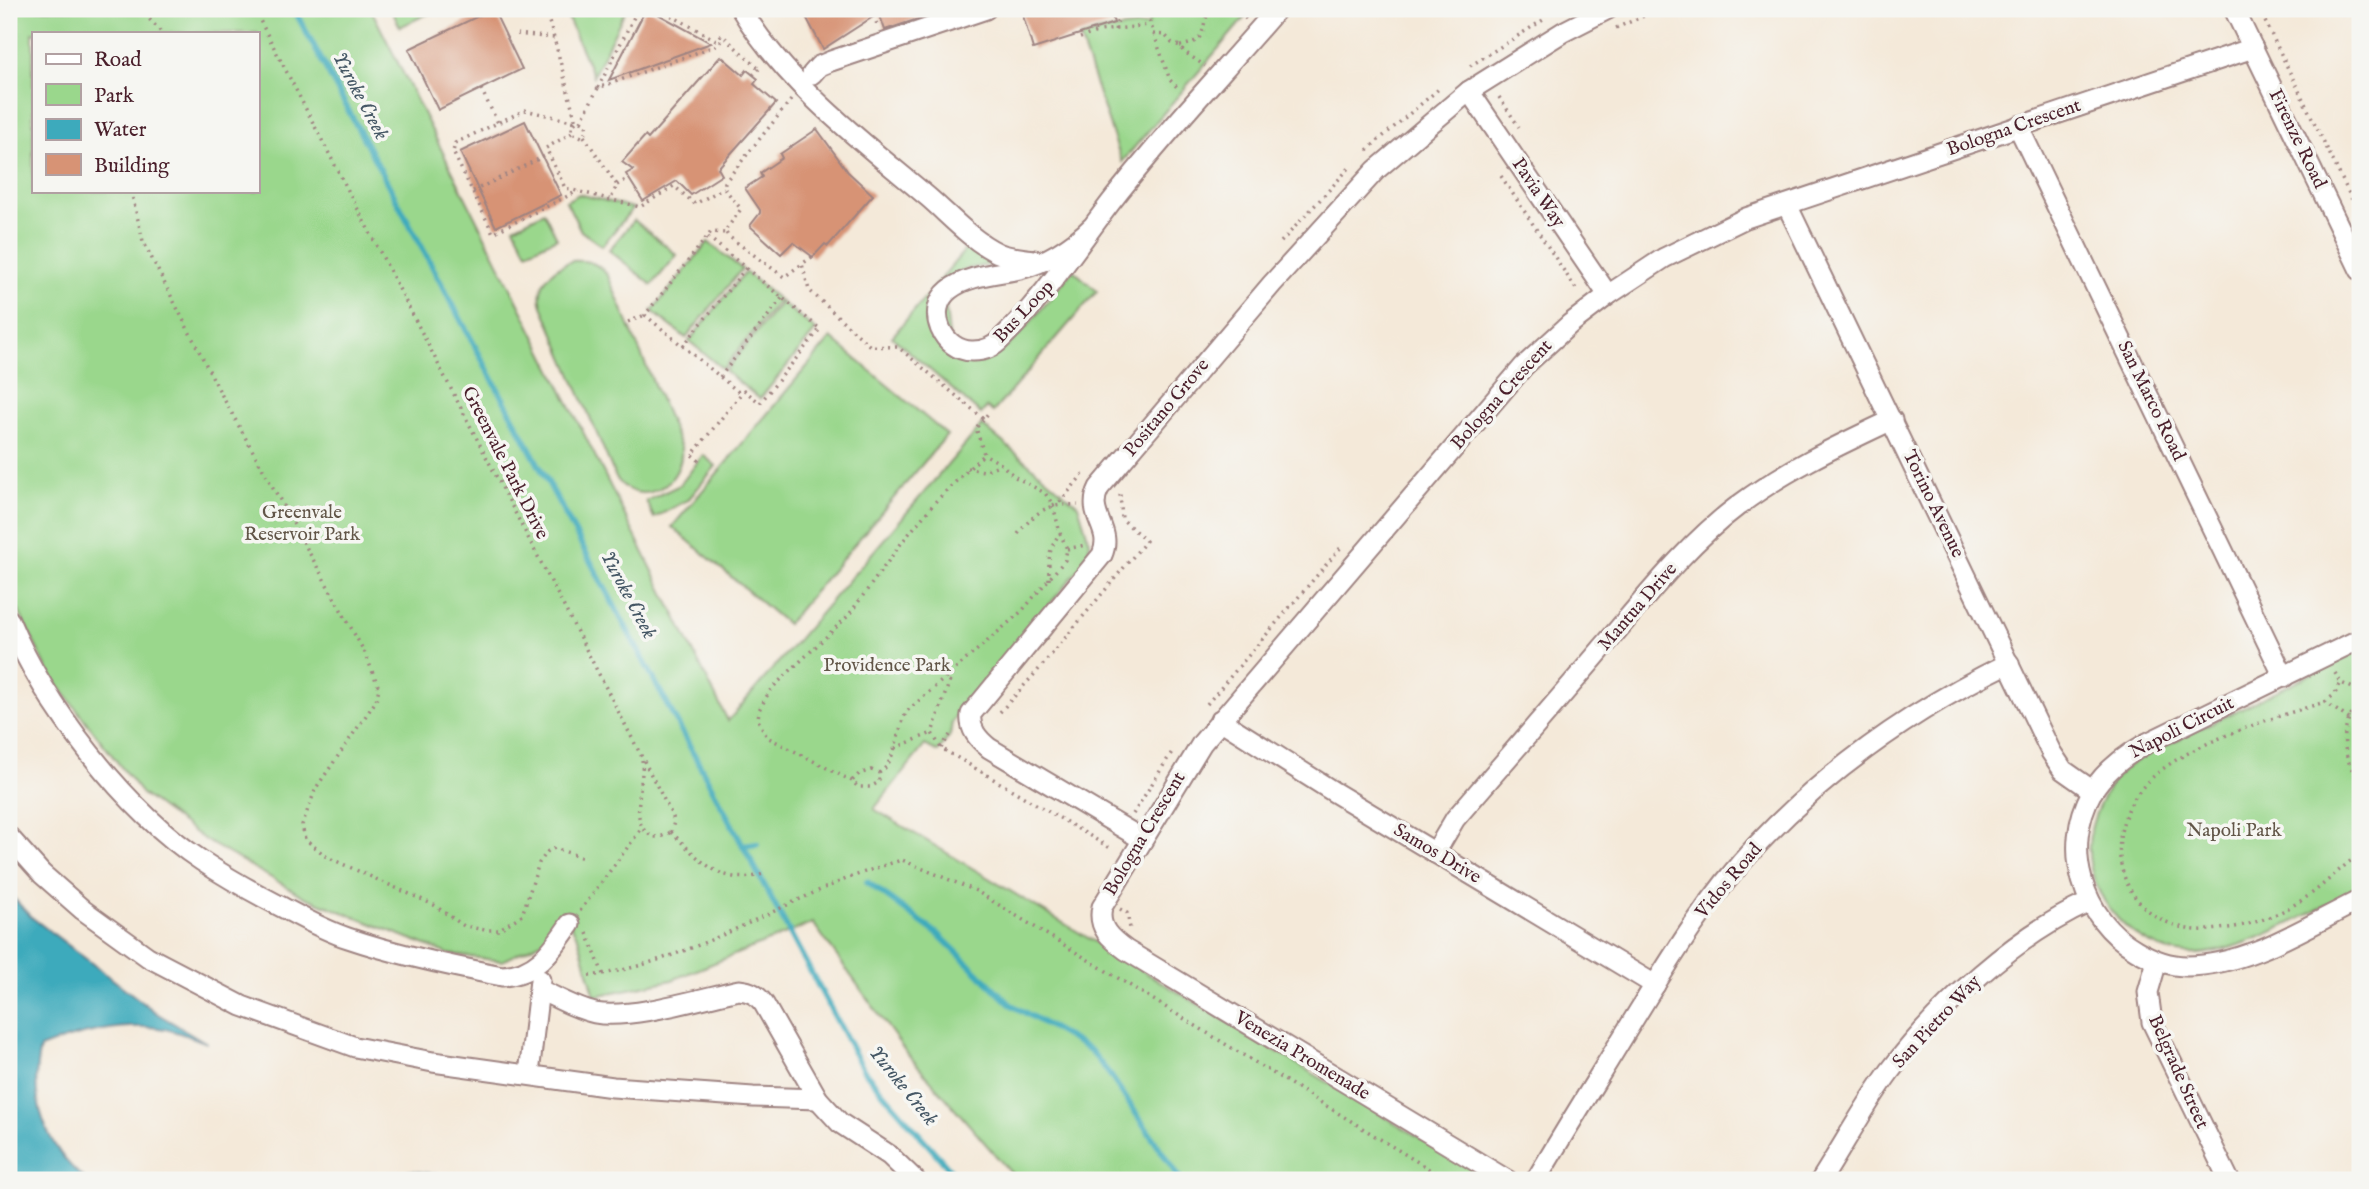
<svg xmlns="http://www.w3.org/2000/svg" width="2369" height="1189" font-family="'IM FELL English',serif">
<rect width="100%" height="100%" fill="#f6f6f2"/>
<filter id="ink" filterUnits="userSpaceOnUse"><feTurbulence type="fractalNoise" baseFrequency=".0143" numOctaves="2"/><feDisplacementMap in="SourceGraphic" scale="14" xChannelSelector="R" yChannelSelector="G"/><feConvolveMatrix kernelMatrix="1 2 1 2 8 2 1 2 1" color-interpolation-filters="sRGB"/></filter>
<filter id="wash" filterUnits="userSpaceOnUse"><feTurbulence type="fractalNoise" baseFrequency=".00686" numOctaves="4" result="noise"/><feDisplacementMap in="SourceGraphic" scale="28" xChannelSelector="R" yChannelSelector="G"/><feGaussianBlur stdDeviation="1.57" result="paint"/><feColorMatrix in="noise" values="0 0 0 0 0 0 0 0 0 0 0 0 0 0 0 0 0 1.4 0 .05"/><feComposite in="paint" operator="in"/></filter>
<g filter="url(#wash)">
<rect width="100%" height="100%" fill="#f4e9d9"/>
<!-- green -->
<g fill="#9ad78c" stroke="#727b5c" stroke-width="2" fill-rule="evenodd">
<path d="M9 9H371L728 721 982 425 1078 505 1090 544 1085 562 957 715 952 722 950 735 938 752 925 745 874 809 1490 1180H1017L905 1051 813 923 672 980 595 996 578 937 562 912 544 941 502 961 448 954 305 897 205 840 142 794 50 675 17 608 9 581ZM33 33H257V191H33Z"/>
<path d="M391 9H438L400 27Z"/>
<path d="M565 9H626L593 76 564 9Z"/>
<path d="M1154 9H1252L1122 162 1080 38 1099 31 1149 25 1146 11Z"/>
<path d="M579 194 633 208 602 246 581 231 566 201Z"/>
<path d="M544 212 557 238 527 252 514 227Z"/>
<path d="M634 220 677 255 652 285 609 250Z"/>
<path d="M708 242 742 269 686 338 652 311Z"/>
<path d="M969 245 995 261 994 264 966 269 943 283 951 353C963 360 974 364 987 360 1012 352 1054 292 1073 270L1097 291 993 412 987 407 981 414 892 337Z"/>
<path d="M572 261C588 260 599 263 608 276L681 448C685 484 639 511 616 478L542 306C535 284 553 267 572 261Z"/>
<path d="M745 272 779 300 723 369 689 341Z"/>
<path d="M781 302 816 330 760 399 725 371Z"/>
<path d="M831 338 947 435 787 624 672 527Z"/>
<path d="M703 455 716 466 688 500 654 518 646 501 680 485Z"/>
<path d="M2360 650V888C2314 910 2238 957 2187 954 2135 951 2086 898 2089 845 2090 821 2104 789 2121 772 2129 764 2142 758 2152 752Z"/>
</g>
<!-- water -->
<g fill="#3daabc" stroke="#446474" stroke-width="2">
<path d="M9 893 30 916 158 1014 207 1043C193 1038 179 1032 165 1029 125 1022 77 1033 40 1048 28 1098 46 1148 86 1180H9Z"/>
<path d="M411 1171 473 1180H344Z"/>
</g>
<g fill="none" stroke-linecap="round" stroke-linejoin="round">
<!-- stream -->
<g stroke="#3daabc" stroke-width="6">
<path d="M294 9 864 1071 959 1180"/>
<path d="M743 846 757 844"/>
<path d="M867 882 939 935 1010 1004 1090 1050 1110 1075 1181 1180"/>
</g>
</g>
<g id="blocks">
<!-- building -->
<g fill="#d79375">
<path d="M493 9 522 69 438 110 409 49Z"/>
<path d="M646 9H649L711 43 609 80Z"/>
<path d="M802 9H948L885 30 879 13 823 49Z"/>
<path d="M1021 9H1110L1114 23 1033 49Z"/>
<path d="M721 56 743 75 747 70 758 79 754 84 776 103 718 168 722 175 691 195 677 181 643 201 626 174 633 170 622 162 645 136 648 139Z"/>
<path d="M525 121 561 195 496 227 460 152Z"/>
<path d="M817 129 848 172 873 195 828 246 825 244 813 257 793 242 781 254 750 226 760 213V210L745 188 762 177 760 173 782 158 780 154Z"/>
</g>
</g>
</g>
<g filter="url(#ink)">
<use href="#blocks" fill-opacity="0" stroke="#9f8482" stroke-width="2"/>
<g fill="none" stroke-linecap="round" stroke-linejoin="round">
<defs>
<g id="minor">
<path d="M741 9C787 85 860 140 928 197 949 215 972 241 998 253 1010 258 1023 258 1035 260"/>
<path d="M2234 9 2360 270"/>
<path d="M812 74 819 66 831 61 986 9"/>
<path d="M1469 91 1608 295"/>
<path d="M2018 126 2284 677"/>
<path d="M1787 205 2051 752 2063 770 2093 791"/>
<path d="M1092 227C1073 246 1046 263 1020 269 997 274 967 275 949 290 924 310 943 352 973 351 984 351 994 347 1001 339 1044 298 1075 249 1111 202 1163 135 1222 73 1277 9"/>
<path d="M9 620C45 706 124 809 202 861 226 877 251 891 276 904 299 916 323 930 348 938 398 955 450 966 502 976 537 974 552 950 570 924"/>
<path d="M2360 639 2147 743C2126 755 2105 770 2092 792 2061 848 2082 919 2136 950 2151 959 2169 966 2187 966 2247 966 2307 926 2360 900"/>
<path d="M1220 720 1334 792 1655 985"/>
<path d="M9 837 42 874 83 910 148 957 242 1006 355 1047 433 1062 613 1087 753 1097 818 1099"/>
<path d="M1142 839 989 748C978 739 969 729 971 714L1102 555C1114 528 1085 516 1099 488L1272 284 1376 170 1469 91 1563 32 1608 9"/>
<path d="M1435 853 1455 819C1505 761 1555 704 1604 646 1646 597 1687 544 1739 505 1787 469 1839 445 1892 420"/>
<path d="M2157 961 2148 992 2152 1022 2229 1180"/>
<path d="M540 990C558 998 576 1009 595 1013 630 1020 702 998 739 990 751 991 757 995 764 1004L818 1099 840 1123 889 1155 915 1180"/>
<path d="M529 1074 540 980"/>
<path d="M1507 1180 1126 950C1111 939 1097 928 1102 907L1202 743 1524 366 1570 324 1608 295 1664 258 1746 218 2253 48"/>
<path d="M1536 1180C1567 1127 1600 1075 1632 1022 1670 960 1707 898 1757 845 1830 768 1914 709 2009 663"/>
<path d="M1821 1180C1844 1144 1865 1105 1890 1071 1939 1006 2016 935 2090 902"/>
</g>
</defs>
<!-- minor casing -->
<use href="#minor" stroke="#9f8482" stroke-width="23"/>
<!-- path -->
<g stroke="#9f8482" stroke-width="3.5" stroke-dasharray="2 5" stroke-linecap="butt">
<path d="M140 9 162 33"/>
<path d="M254 9 673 817 674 822 671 832"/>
<path d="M545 9 554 38"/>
<path d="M659 9 716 40 722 35 758 68"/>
<path d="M871 9 878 27"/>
<path d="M1143 9 1146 11 1170 80 1180 90"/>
<path d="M1234 9 1246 19"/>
<path d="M2259 9 2360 216"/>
<path d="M1616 28 1660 9"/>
<path d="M1095 29 1099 31 1150 25"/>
<path d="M1115 30 1119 16"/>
<path d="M517 34 554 38 576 122 525 110 455 143 453 152 493 233 578 191"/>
<path d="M1153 34 1165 35 1172 43 1180 46 1183 51 1205 66"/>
<path d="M1080 38 1097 32"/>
<path d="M1180 46C1211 41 1198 26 1211 9"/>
<path d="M1470 66 1543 20"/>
<path d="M753 75 759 69"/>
<path d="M598 88 638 9"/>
<path d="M481 89 498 123"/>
<path d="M1499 97 1519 127"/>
<path d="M791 100 725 182 724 188 741 209 725 231 728 236 784 277 802 264"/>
<path d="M581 121 586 124 587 131 582 137 572 133V126L576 122 581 121 598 88 715 46 725 38"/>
<path d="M572 133 546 148 565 188 640 207 674 186 695 204 724 188"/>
<path d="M584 136 617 185 611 199"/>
<path d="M1367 150 1441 87"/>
<path d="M1501 176 1578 292"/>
<path d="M617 185 629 178"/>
<path d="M131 191 143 241 220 392 365 653 379 688 376 701 316 788 302 825 305 839 327 857 434 905 464 926 485 930H498L522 915 539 863 548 851 555 848 583 858"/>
<path d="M473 191 549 154"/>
<path d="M708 237 820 329 760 403 744 390 741 394"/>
<path d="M1281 242 1352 165"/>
<path d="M812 257 802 264 809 290 870 346 898 347 984 419"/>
<path d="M628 322 645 315"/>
<path d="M683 346 746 268"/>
<path d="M720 377 782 298"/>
<path d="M699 461 692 455 741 394 645 315 711 232 726 233"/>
<path d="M967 468 984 471 1001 464"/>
<path d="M1053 505 1061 501 1083 474"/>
<path d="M1018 534C1036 511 1047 503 1078 505"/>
<path d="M1067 549 1085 545"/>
<path d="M1049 580C1049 558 1047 552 1060 533"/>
<path d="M2335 673 2341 683 2360 691"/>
<path d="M952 674 932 733 941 748 1112 849"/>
<path d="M2325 702 2334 695 2341 683"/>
<path d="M2360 703C2337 729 2342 756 2360 783"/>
<path d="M1207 704 1343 545"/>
<path d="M1000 712 1041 667 1146 541 1122 519 1120 494"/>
<path d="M2349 719 2325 702C2275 717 2195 741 2155 775 2101 820 2108 906 2180 927 2195 932 2212 930 2228 928 2259 924 2290 910 2315 891 2330 879 2344 865 2360 854"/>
<path d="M895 748 932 733"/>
<path d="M941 748 950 735"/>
<path d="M642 760C645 780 628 823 650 835 657 839 664 836 671 832"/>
<path d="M871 770 879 773V782L870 787H858L852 781 859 774Z"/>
<path d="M879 773C896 763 897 729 907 711L1022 611 1065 560 1067 549 1060 533 1053 505 1045 493 1015 477 1001 464 984 454 976 428 990 411"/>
<path d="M852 781 767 737 758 720 759 710 771 689 848 616 903 541 936 501 984 454"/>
<path d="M1133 814 1172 752"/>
<path d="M671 832C701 860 721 889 766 873"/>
<path d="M1120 909 1127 913 1130 928"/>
<path d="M580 911 642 828"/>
<path d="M587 933 603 974"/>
<path d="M589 976C702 961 794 890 902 860L976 891 1447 1180"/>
</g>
<!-- minor -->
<use href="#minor" stroke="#fff" stroke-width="19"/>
</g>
</g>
<g text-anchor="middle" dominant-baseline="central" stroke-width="7" stroke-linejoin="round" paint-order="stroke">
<!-- street labels -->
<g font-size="19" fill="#4a1f2b" stroke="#f6f6f2">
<text transform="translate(2014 128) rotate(-19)">Bologna Crescent</text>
<text transform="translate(2297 139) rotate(64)">Firenze Road</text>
<text transform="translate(1538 193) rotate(56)">Pavia Way</text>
<text transform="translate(1024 312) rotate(-47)">Bus Loop</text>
<text transform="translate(1502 395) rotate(-48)">Bologna Crescent</text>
<text transform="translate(2151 401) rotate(64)">San Marco Road</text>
<text transform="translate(1167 408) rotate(-50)">Positano Grove</text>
<text transform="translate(505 463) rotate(63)">Greenvale Park Drive</text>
<text transform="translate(1933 504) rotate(64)">Torino Avenue</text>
<text transform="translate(1638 607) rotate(-49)">Mantua Drive</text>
<text transform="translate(2182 728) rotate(-27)">Napoli Circuit</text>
<text transform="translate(1145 834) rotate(-59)">Bologna Crescent</text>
<text transform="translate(1437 854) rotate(31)">Samos Drive</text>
<text transform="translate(1729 881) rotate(-50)">Vidos Road</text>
<text transform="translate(1937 1022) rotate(-47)">San Pietro Way</text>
<text transform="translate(1302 1056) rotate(31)">Venezia Promenade</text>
<text transform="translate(2178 1072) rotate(66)">Belgrade Street</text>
</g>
<!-- park labels -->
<g font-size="19" fill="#625648" stroke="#f6f6f2">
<text x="302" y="513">Greenvale<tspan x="302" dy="22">Reservoir Park</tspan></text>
<text x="887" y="666">Providence Park</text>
<text x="2234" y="831">Napoli Park</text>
</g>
<!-- water labels -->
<g font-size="21" font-style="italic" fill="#455765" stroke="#f6f6f2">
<text transform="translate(360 96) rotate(62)">Yuroke Creek</text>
<text transform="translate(628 595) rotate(62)">Yuroke Creek</text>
<text transform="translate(903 1086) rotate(51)">Yuroke Creek</text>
</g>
</g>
<!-- margin -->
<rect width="2369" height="1189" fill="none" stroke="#f6f6f2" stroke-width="35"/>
<!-- legend -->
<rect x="32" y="32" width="228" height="161" fill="#f6f6f2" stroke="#b1a0a2" stroke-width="2"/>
<rect x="46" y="54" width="35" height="10" fill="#ffffff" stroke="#b1a0a2" stroke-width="2"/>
<text x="94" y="66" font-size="21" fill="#4a1f2b">Road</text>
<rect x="46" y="84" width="35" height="21" fill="#9ad78c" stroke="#b1a0a2" stroke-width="2"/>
<text x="94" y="102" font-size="21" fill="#4a1f2b">Park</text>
<rect x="46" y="119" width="35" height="21" fill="#3daabc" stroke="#b1a0a2" stroke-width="2"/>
<text x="94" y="136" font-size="21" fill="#4a1f2b">Water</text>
<rect x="46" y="154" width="35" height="21" fill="#d79375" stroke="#b1a0a2" stroke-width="2"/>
<text x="94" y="172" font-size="21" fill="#4a1f2b">Building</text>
</svg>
